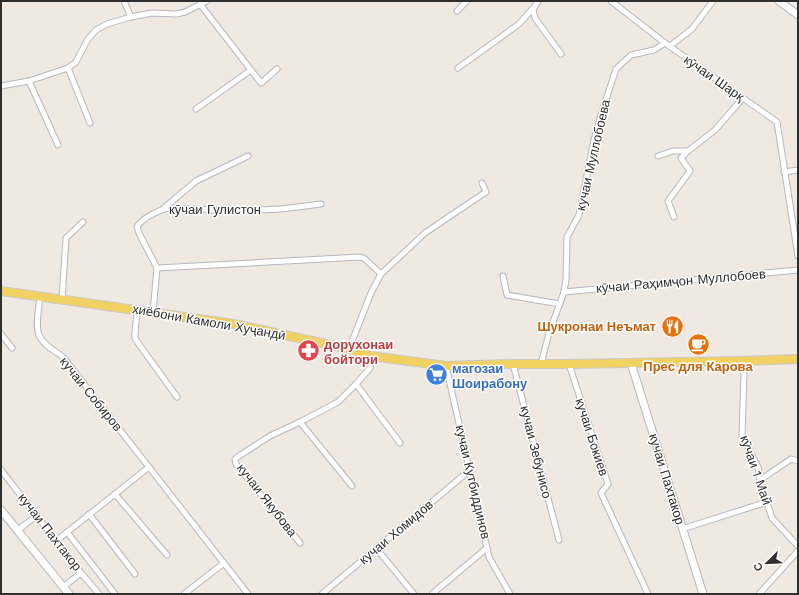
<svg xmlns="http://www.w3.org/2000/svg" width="799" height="595" font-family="'Work Sans',sans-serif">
<rect width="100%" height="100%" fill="#efe9e1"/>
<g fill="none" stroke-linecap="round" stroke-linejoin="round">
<defs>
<g id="street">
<path d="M124 1 131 17"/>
<path d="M538 1 533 10 535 18 561 54"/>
<path d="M611 1 665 43 777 122 798 256"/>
<path d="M200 4 261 83 277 69"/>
<path d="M457 11 467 1"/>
<path d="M670 46 692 29 713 1"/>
<path d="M68 68 90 123"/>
<path d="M458 68 519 24 535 6"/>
<path d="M29 81 58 145"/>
<path d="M1 86 29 81 68 68 76 62 88 39 96 30 107 24 131 17 152 13 176 14 185 12 207 1"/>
<path d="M196 109 251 70"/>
<path d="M658 156 673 151H688"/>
<path d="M784 172 798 170"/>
<path d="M164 208 196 181 248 156"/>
<path d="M674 217 668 201 690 171 681 158 688 151 715 130 743 98"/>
<path d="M157 268 139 233 137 227C141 219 160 209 169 208L239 211 281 209 321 204"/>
<path d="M503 276 507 295 560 304"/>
<path d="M564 292 798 270"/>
<path d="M40 297C39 308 35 325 39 335 43 345 55 351 63 357L248 594"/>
<path d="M62 300 66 238 83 222"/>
<path d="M137 310 135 333V338L138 343 177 397"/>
<path d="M153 312 157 268 360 257 365 259 381 274"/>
<path d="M1 334 12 348"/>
<path d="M349 349 371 293 381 274 425 233 456 212 486 192 482 183"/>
<path d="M739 361 744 373 742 435 758 467 761 485 772 518 798 546"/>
<path d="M513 364 559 540"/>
<path d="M541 364 549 333 564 292 566 280 567 237 579 215 594 140 601 115 616 69 631 55 654 50 665 43"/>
<path d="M569 364 608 484 601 493 648 594"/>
<path d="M446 366 489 557 510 594"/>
<path d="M356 384 400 443"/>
<path d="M300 422 352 486"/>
<path d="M1 470 81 573 99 594"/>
<path d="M760 480 791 459 798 461"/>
<path d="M115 494 167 555"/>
<path d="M89 514 135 574"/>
<path d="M682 529 767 502"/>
<path d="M17 531 37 515"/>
<path d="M67 532 115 594"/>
<path d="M56 541 149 467"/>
<path d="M300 543 236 464 235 459 239 456 270 436 300 422 338 402 356 384 370 368 371 356"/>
<path d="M376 548 414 594"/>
<path d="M63 587 81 573"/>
<path d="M184 594 224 563"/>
<path d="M322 594 470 470"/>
<path d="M432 594 487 548"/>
<path d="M759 594 798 551"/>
</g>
<g id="secondary">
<path d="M779 1 798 15"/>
<path d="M631 363 703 594"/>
<path d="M1 510 69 594"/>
</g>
<path id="primary" d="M1 291 234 324 349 349 371 356 446 366 513 364H569L739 361 798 359"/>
</defs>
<!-- street casing -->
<use href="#street" stroke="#b4b7c1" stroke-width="7"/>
<!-- secondary casing -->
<use href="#secondary" stroke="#b4b7c1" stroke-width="9"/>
<!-- primary casing -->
<use href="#primary" stroke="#c9c9c9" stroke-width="10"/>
<!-- street -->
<use href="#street" stroke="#fff" stroke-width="5"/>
<!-- secondary -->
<use href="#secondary" stroke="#fff" stroke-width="7"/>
<!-- primary -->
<use href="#primary" stroke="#f2d163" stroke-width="8"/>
</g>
<!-- icons -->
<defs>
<symbol id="restaurant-disc" viewBox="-11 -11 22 22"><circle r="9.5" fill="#e8710a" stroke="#fff"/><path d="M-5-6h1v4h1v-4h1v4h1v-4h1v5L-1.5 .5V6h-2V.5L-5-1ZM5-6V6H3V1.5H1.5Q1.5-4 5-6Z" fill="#fff"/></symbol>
<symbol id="cafe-disc" viewBox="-11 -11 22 22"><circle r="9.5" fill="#e8710a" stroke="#fff"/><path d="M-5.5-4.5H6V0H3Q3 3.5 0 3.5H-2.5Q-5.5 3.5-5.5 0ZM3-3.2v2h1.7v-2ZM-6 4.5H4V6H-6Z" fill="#fff"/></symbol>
<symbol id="pharmacy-disc" viewBox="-11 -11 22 22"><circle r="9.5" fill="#e0444e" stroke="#fff"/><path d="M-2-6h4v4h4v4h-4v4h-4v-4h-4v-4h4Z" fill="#fff"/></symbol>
<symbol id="supermarket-disc" viewBox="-11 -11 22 22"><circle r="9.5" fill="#3f7fe0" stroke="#fff"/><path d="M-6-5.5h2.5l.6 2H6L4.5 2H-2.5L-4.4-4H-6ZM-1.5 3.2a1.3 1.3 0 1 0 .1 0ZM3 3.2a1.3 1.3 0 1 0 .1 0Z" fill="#fff"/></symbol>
</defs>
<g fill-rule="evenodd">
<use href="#restaurant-disc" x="660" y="314" width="25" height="25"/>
<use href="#cafe-disc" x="686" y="332" width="25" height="25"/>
<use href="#pharmacy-disc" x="296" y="338" width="25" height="25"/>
<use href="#supermarket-disc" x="424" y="362" width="25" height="25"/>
</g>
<g text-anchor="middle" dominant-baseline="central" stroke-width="3" stroke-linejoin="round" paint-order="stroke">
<!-- street labels -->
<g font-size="13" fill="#2e2e2e" stroke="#fff">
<text transform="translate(714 78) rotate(35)">кӯчаи Шарқ</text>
<text transform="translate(593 155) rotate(-77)">кучаи Муллобоева</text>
<text x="215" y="209">кӯчаи Гулистон</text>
<text transform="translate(681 281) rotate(-5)">кӯчаи Раҳимҷон Муллобоев</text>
<text transform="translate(209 322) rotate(10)">хиёбони Камоли Хуҷандӣ</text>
<text transform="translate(91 394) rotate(51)">кучаи Собиров</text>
<text transform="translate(592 437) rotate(72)">кучаи Бокиев</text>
<text transform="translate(536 452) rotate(76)">кучаи Зебунисо</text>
<text transform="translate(756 470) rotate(71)">кӯчаи 1 Май</text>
<text transform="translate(667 479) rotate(73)">кучаи Пахтакор</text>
<text transform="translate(473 482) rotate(77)">кучаи Кутбиддинов</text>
<text transform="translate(267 500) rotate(52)">кучаи Якубова</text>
<text transform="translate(50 532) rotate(52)">кучаи Пахтакор</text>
<text transform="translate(396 532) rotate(-40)">кучаи Хомидов</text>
</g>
<!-- food labels -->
<g font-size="13" font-weight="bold" fill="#c56008" stroke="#fff" text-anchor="end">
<text x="656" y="326">Шукронаи Неъмат</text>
<text x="698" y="366" text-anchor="middle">Прес для Карова</text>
</g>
<!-- health labels -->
<g font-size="13" font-weight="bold" fill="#be3a42" stroke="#fff" text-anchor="start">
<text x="324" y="344">дорухонаи<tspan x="324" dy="15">бойтори</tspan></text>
</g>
<!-- shop labels -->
<g font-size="13" font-weight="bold" fill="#366cbe" stroke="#fff" text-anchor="start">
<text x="452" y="368">магозаи<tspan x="452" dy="15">Шоирабону</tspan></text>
</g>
</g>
<!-- border -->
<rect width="799" height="595" fill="none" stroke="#2e2e2e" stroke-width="4"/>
<!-- north arrow -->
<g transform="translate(767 563) rotate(246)" stroke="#ffffff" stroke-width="3" paint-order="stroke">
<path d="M0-3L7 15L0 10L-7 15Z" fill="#2e2e2e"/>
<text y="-6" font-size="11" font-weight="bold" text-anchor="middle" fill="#2e2e2e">С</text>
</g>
</svg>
